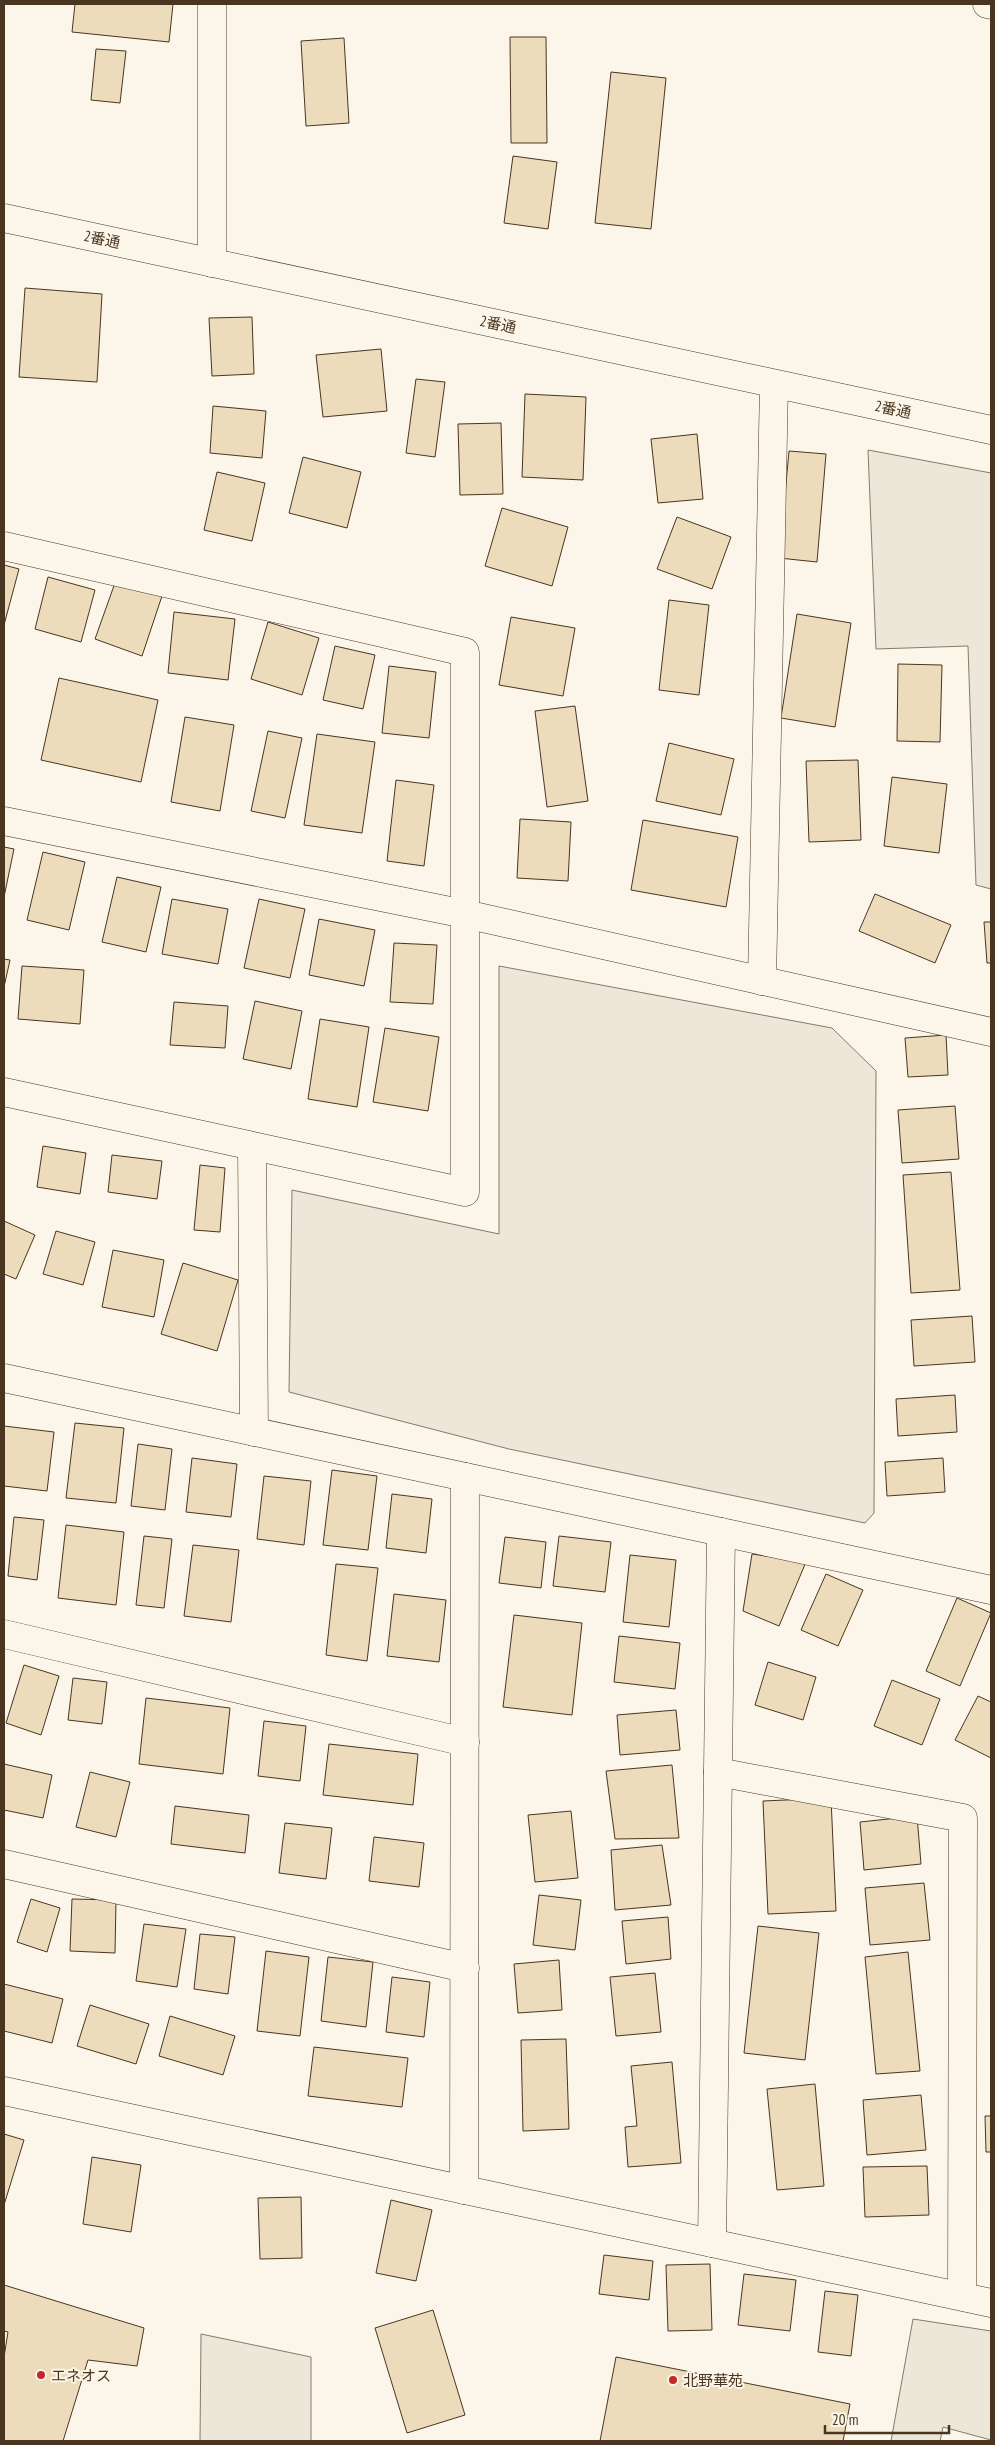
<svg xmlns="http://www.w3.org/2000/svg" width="995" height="2445" font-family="'PT Sans Narrow','Noto Sans JP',sans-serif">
<rect width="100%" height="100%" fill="#fbf6e9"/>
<!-- green -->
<path fill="#ede6d9" stroke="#887966" d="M499 966 832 1028 876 1071 874 1513 865 1523 509 1449 289 1392 292 1190 499 1234Z"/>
<!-- parking -->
<g fill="#ede7d9" stroke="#887966">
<path d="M868 450 991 473V889L976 885 968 646 876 649Z"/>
<path d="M913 2319 991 2331V2440L943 2427 940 2441H891Z"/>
<path d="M201 2334 311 2357V2441H200Z"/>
</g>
<!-- building -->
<g fill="#ecdcbc" stroke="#4a3520">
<path d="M75 4H173L169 42 72 32Z"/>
<path d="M510 37H546L547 143H511Z"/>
<path d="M344 38 349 123 306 126 301 41Z"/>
<path d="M96 49 126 51 120 103 91 100Z"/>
<path d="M611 72 666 78 651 229 595 223Z"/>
<path d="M513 156 557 162 548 229 504 223Z"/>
<path d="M25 288 102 294 97 382 19 377Z"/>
<path d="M252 317 254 374 212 376 209 318Z"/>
<path d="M381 349 387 411 323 417 316 355Z"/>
<path d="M416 379 445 382 435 457 406 453Z"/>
<path d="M525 394 586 397 583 480 522 477Z"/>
<path d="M213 406 266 411 262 458 210 453Z"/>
<path d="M501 423 503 494 460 495 458 424Z"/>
<path d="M697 434 703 499 658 503 651 439Z"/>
<path d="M789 451 826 454 817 562 779 558Z"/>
<path d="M303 457 361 472 347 528 289 513Z"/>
<path d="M217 472 265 483 252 541 204 530Z"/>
<path d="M502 508 568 527 552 586 485 566Z"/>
<path d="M677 517 731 537 712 589 657 569Z"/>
<path d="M4 565 19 569 4 625Z"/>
<path d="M48 577 95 590 81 642 35 629Z"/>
<path d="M116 580 162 596 142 656 95 639Z"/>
<path d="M669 600 709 605 699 695 659 690Z"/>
<path d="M174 612 235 619 228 680 168 673Z"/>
<path d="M797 614 851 623 835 727 781 718Z"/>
<path d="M511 617 575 628 563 696 499 685Z"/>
<path d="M268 622 319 638 302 695 251 679Z"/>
<path d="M335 646 375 655 363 709 323 700Z"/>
<path d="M898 664 942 665 940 742 897 741Z"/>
<path d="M389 666 436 672 429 738 382 733Z"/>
<path d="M59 678 158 700 141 782 41 760Z"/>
<path d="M575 706 588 801 547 807 535 711Z"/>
<path d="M185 717 234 725 220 811 171 802Z"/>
<path d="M268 731 302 738 285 818 251 811Z"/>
<path d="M317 734 375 742 362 833 304 825Z"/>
<path d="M669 743 734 759 721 815 656 801Z"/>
<path d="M858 760 861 840 809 842 806 761Z"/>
<path d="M892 777 947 784 939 853 884 846Z"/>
<path d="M396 780 434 785 424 866 387 861Z"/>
<path d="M520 819 571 822 568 881 517 878Z"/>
<path d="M643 820 738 837 726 907 631 890Z"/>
<path d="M4 847 14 849 4 897Z"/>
<path d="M43 852 85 862 69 930 27 920Z"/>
<path d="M117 877 161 887 146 952 102 942Z"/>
<path d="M875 894 951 925 935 963 859 931Z"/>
<path d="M172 899 228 909 218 964 162 954Z"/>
<path d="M259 899 305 909 290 978 244 968Z"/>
<path d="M319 919 375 930 364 986 309 975Z"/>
<path d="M984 922H991V963H987Z"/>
<path d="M394 943 437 945 433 1004 390 1002Z"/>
<path d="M4 959 10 960 4 987Z"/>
<path d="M22 966 84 970 80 1024 18 1019Z"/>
<path d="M255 1001 302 1011 291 1069 243 1059Z"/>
<path d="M174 1002 228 1006 225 1048 170 1045Z"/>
<path d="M320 1019 369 1027 357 1107 308 1099Z"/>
<path d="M385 1028 439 1037 428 1111 373 1102Z"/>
<path d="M946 1035 948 1075 908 1077 905 1038Z"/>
<path d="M955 1106 959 1159 902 1163 898 1110Z"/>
<path d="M43 1146 86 1153 80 1194 37 1187Z"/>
<path d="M112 1155 162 1161 157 1199 108 1192Z"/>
<path d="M200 1165 225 1168 220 1232 194 1230Z"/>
<path d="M951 1172 960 1290 911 1293 903 1175Z"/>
<path d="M4 1221 35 1235 16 1279 4 1274Z"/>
<path d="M56 1231 95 1242 83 1285 43 1274Z"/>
<path d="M113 1250 164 1260 154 1317 102 1307Z"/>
<path d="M183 1263 238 1280 217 1351 161 1334Z"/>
<path d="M972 1316 975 1362 914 1366 911 1320Z"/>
<path d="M955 1395 957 1432 898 1436 896 1399Z"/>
<path d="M75 1423 124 1428 116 1503 66 1498Z"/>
<path d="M4 1426 54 1432 47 1491 4 1486Z"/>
<path d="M138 1444 172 1449 165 1510 131 1506Z"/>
<path d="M192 1458 237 1464 231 1517 186 1512Z"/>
<path d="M943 1458 945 1492 887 1496 885 1462Z"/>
<path d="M332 1470 377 1476 368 1550 323 1545Z"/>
<path d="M264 1476 311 1481 304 1545 257 1539Z"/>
<path d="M392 1494 432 1499 426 1553 386 1548Z"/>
<path d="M14 1517 44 1520 37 1580 8 1576Z"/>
<path d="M66 1525 124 1532 116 1605 58 1598Z"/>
<path d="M144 1536 172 1539 164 1608 136 1605Z"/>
<path d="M559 1536 611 1542 605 1592 553 1586Z"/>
<path d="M505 1537 546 1542 541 1588 499 1583Z"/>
<path d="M193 1545 239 1550 231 1622 184 1616Z"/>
<path d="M752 1554 806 1562 779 1626 743 1611Z"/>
<path d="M630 1555 676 1560 669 1627 623 1622Z"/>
<path d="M336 1564 378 1568 367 1661 326 1655Z"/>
<path d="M826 1574 863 1590 838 1646 801 1630Z"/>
<path d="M394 1594 446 1600 439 1662 387 1656Z"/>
<path d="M957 1598 991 1613 960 1686 926 1671Z"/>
<path d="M514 1615 582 1623 572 1715 503 1707Z"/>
<path d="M619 1636 680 1643 675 1689 614 1682Z"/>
<path d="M768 1662 816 1677 803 1720 755 1705Z"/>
<path d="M24 1665 59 1676 41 1735 6 1723Z"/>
<path d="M73 1678 107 1682 102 1724 68 1720Z"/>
<path d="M892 1680 940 1699 922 1745 874 1726Z"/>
<path d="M978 1696 991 1702V1758L955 1740Z"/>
<path d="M146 1698 230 1708 223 1774 139 1764Z"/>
<path d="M676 1710 680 1750 620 1755 617 1715Z"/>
<path d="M264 1721 306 1726 300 1781 258 1776Z"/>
<path d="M329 1744 418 1754 413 1805 323 1795Z"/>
<path d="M4 1764 52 1775 43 1818 4 1810Z"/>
<path d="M672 1765 679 1838 615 1839 606 1771Z"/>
<path d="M90 1772 130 1782 116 1837 76 1827Z"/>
<path d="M831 1798 836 1911 768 1914 763 1801Z"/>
<path d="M175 1806 249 1815 245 1853 171 1844Z"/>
<path d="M571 1811 578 1878 535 1882 528 1815Z"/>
<path d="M917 1816 921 1864 864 1870 860 1822Z"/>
<path d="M285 1823 332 1828 326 1879 279 1873Z"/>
<path d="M374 1837 424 1843 419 1887 369 1881Z"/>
<path d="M662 1845 671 1905 615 1910 611 1850Z"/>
<path d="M924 1883 930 1940 870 1945 865 1888Z"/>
<path d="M539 1895 581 1900 575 1950 533 1945Z"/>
<path d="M31 1899 60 1908 47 1952 17 1942Z"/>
<path d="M72 1899 116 1900 115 1953 70 1951Z"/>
<path d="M668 1917 671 1959 626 1964 622 1921Z"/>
<path d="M144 1924 186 1929 177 1987 136 1981Z"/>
<path d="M758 1926 819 1933 805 2060 744 2053Z"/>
<path d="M200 1934 235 1937 228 1994 194 1989Z"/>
<path d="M266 1951 309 1957 300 2036 257 2031Z"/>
<path d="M908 1952 920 2071 876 2074 865 1957Z"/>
<path d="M328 1957 373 1962 366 2027 321 2021Z"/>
<path d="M559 1960 562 2010 518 2013 514 1964Z"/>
<path d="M655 1973 661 2032 616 2036 610 1977Z"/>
<path d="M392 1977 430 1982 424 2037 386 2032Z"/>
<path d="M4 1984 63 1999 52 2043 4 2031Z"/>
<path d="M90 2005 149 2024 136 2064 77 2046Z"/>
<path d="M170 2016 235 2036 223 2075 159 2056Z"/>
<path d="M566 2039 569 2129 523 2131 521 2040Z"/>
<path d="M314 2047 408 2058 402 2107 308 2096Z"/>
<path d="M672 2062 681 2163 628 2167 625 2127 637 2126 631 2066Z"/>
<path d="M815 2084 824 2186 777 2190 767 2089Z"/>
<path d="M921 2095 926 2150 867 2155 863 2100Z"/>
<path d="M985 2116H991V2152H986Z"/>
<path d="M4 2134 24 2140 4 2205Z"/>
<path d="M92 2157 141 2165 131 2232 83 2224Z"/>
<path d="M927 2166 929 2215 865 2217 863 2167Z"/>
<path d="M301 2197 302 2258 260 2259 258 2198Z"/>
<path d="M391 2200 432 2210 416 2281 376 2273Z"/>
<path d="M604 2255 653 2261 649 2300 599 2294Z"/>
<path d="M710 2264 712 2330 668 2331 666 2265Z"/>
<path d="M744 2274 796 2280 790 2331 738 2325Z"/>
<path d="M4 2285 144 2328 137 2366 88 2360 63 2441H4V2357L8 2332 4 2331Z"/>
<path d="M825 2291 858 2295 851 2356 818 2352Z"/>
<path d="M433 2310 465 2415 407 2433 375 2328Z"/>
<path d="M616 2357 850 2404 843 2441H600Z"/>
</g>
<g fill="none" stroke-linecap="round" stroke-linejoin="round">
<defs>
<g id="minor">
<path d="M987 4 991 5"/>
<path d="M212 263V4"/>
<path d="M4 546 465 652V1192L4 1092"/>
<path d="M4 821 465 914 991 1032"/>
<path d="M762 981 774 384"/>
<path d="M252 1146 254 1432"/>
<path d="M4 1378 991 1590"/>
<path d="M4 1634 465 1742"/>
<path d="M718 1772 963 1818 962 2296"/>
<path d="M4 1864 465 1968"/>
<path d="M4 2091 991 2303"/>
<path d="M464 2190 465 1477"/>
<path d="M712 2243 721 1532"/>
</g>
<path id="secondary" d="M4 218 991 430"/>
</defs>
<!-- minor casing -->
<use href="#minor" stroke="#4a3520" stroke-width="29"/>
<!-- secondary casing -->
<use href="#secondary" stroke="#4a3520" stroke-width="29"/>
<!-- minor -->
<use href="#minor" stroke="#fbf6e9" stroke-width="28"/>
<!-- secondary -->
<use href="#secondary" stroke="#fbf6e9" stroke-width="28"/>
</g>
<!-- markers -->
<g fill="#c62828" stroke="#fbf6e9" stroke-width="2">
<circle cx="41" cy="2375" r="5"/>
<circle cx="673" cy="2380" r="5"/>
</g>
<g text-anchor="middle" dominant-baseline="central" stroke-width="4" stroke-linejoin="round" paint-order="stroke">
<!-- street labels -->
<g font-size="15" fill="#4a3520" stroke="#fbf6e9">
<text transform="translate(102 239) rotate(12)">2番通</text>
<text transform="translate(498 324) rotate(12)">2番通</text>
<text transform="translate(893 409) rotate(12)">2番通</text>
</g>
<!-- poi labels -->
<g font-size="15" fill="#4a3520" stroke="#fbf6e9" text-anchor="start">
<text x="51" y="2375">エネオス</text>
<text x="683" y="2380">北野華苑</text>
</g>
</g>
<!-- border -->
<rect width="995" height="2445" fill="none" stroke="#4a3520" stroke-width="10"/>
<!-- scale -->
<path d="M825 2425v8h124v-8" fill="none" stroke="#4a3520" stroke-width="2.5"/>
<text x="832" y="2425" font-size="15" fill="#4a3520" stroke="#fbf6e9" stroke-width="4" paint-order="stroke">20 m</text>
</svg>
